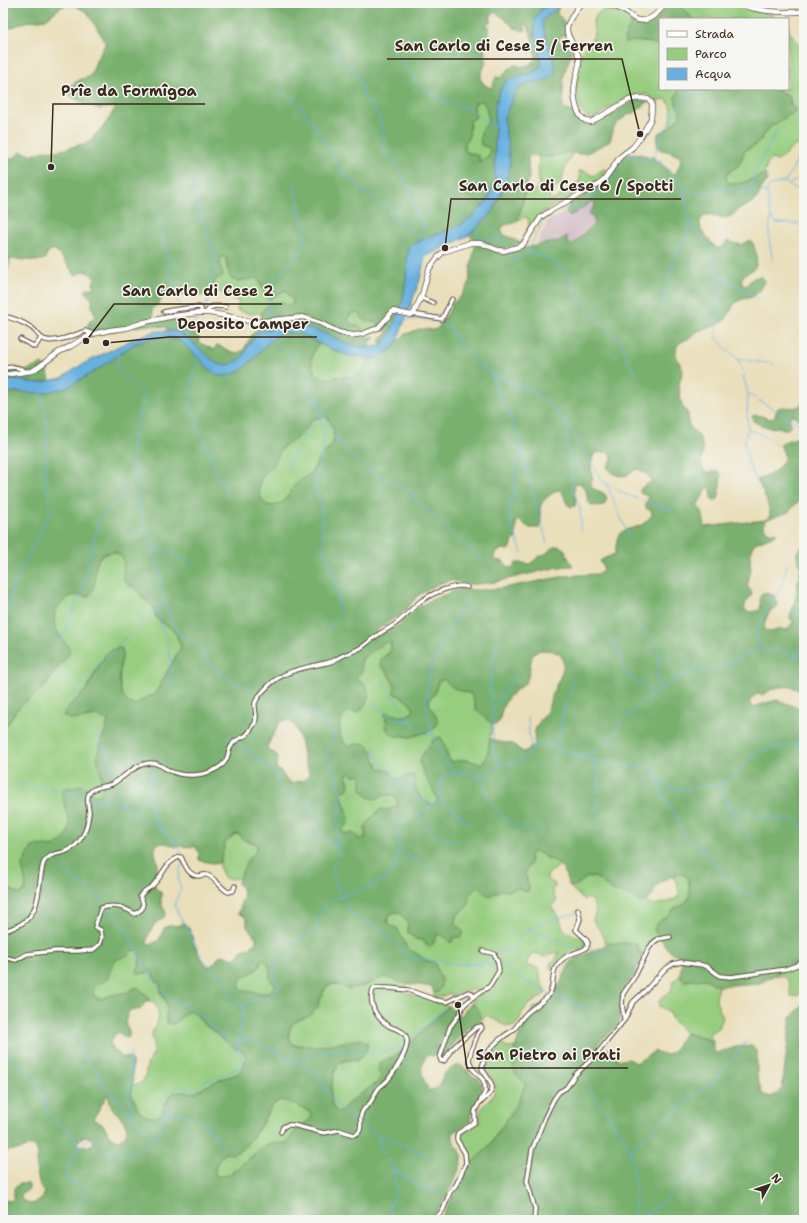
<svg xmlns="http://www.w3.org/2000/svg" width="807" height="1223" font-family="'Shantell Sans',sans-serif">
<rect width="100%" height="100%" fill="#f6f6f2"/>
<filter id="ink" filterUnits="userSpaceOnUse"><feTurbulence type="fractalNoise" baseFrequency=".025" numOctaves="2"/><feDisplacementMap in="SourceGraphic" scale="8" xChannelSelector="R" yChannelSelector="G"/><feConvolveMatrix kernelMatrix="1 2 1 2 8 2 1 2 1" color-interpolation-filters="sRGB"/></filter>
<filter id="wash" filterUnits="userSpaceOnUse"><feTurbulence type="fractalNoise" baseFrequency=".012" numOctaves="4" result="noise"/><feDisplacementMap in="SourceGraphic" scale="16" xChannelSelector="R" yChannelSelector="G"/><feGaussianBlur stdDeviation="0.9" result="paint"/><feColorMatrix in="noise" values="0 0 0 0 0 0 0 0 0 0 0 0 0 0 0 0 0 1.4 0 .05"/><feComposite in="paint" operator="in"/></filter>
<g filter="url(#wash)">
<rect width="100%" height="100%" fill="#eadfbb"/>
<!-- industrial -->
<path fill="#d2bdc6" d="M592 201 596 204 593 216 594 219V224L571 246 567 241 566 236 559 241 536 245V243L538 242 548 221 566 212 569 216Z"/>
<!-- green -->
<g fill="#97cd7f" stroke="#697c4e">
<path d="M676 3H734C746 10 758 11 772 13L775 19H692L687 12Z"/>
<path d="M607 7C618 13 625 11 633 22L631 23 632 41 652 43 660 46V89H680L678 91 676 104 680 110V117L670 127C671 117 675 106 665 99L656 102 647 94C628 94 613 107 597 116L592 118 587 117 580 110 576 89 582 51 594 36 593 20 595 19 596 15Z"/>
<path d="M788 23 789 31 804 51V145L802 144C791 144 786 157 777 161L771 159C766 163 767 170 763 175 754 178 735 188 727 181L726 176C729 171 734 169 738 166 741 162 741 156 744 152 747 148 753 147 757 144 763 139 766 130 772 125 777 121 784 120 788 115 791 111 792 102 789 98 787 95 778 92 774 89H788Z"/>
<path d="M482 100 487 109 488 123C480 130 480 135 481 145L490 148V152L489 158 479 162V156L464 151 465 143 469 136 470 121 476 117 474 111 475 103Z"/>
<path d="M567 152 572 153 564 171 561 186 551 190 549 195 550 200H554L559 197 579 182 580 177 579 171H584L593 176C598 174 600 170 605 169L606 174 600 180 592 185 542 212 523 242H522L529 225 528 218 524 217 518 220 523 201 525 187 527 183 528 188 532 191 537 189 539 185 538 165 539 160 537 155 547 157H552Z"/>
<path d="M220 257 226 258 227 267 237 281 257 278 268 300 285 290 294 302 289 306 282 302 270 303 261 313 249 314 237 310 239 302 214 289C214 278 219 268 220 257Z"/>
<path d="M3 258 11 259 7 272 3 281Z"/>
<path d="M359 312 382 325 365 333 363 328 350 323 348 320 351 313Z"/>
<path d="M319 344 346 355 369 358C360 378 359 377 338 377 333 377 329 379 325 379 316 379 310 365 312 357 313 352 315 347 319 344Z"/>
<path d="M326 416C334 425 338 439 329 449 326 452 323 454 320 457 317 461 316 466 313 470 309 476 301 479 296 484 291 489 288 499 281 503 261 514 253 489 263 475 265 471 269 470 272 467 277 462 277 454 282 448 287 443 294 441 299 436 305 431 308 425 312 419Z"/>
<path d="M112 552 119 554 124 559V580L128 585 135 588 140 593 143 599 149 603 154 608 155 615 159 621 172 628 176 634 181 647 154 696H149L135 705C133 704 130 704 129 703 119 697 119 680 120 670 120 662 124 656 121 648L115 649 104 657 86 689 76 700 75 720 96 716 108 720C107 731 100 739 99 748 97 762 102 775 103 790L97 797 91 794 67 811C71 823 71 834 60 843 58 844 55 847 52 847 45 849 40 843 34 847 28 850 26 860 22 865L26 885 25 891 19 894 6 887 3 889V729L9 722 16 710 32 696 44 687 48 682 56 670 69 654V647C54 630 43 612 70 597 73 595 76 596 79 595 84 593 90 588 94 584 98 566 91 558 112 552Z"/>
<path d="M385 642 391 643V651L383 657 381 666C390 675 394 683 396 695 402 696 412 705 414 710 407 719 395 716 385 718L387 724 396 736C404 735 403 737 410 737 411 737 427 732 429 731 432 730 435 727 437 725 438 714 428 709 429 699L434 695 438 682 444 679 453 688 471 694 474 700 476 710 482 714 492 724 488 752 482 765C471 760 463 759 452 762L449 760 443 741 434 739C429 747 422 753 420 763L436 795 438 801 432 805C418 798 416 792 414 777 405 775 402 780 395 779L389 771 379 768 376 762 374 756 360 743 350 746H347C336 735 337 718 350 711L354 712 361 682 358 681 356 678 363 658Z"/>
<path d="M349 773 361 775C362 779 360 781 361 785 361 793 369 795 374 799 383 795 394 792 398 802L397 806 388 810 381 809 373 816 365 827V838L361 839 358 838 356 835 343 833 342 830 347 825 349 817 341 794 343 791 346 790 349 782 346 775Z"/>
<path d="M235 834H238L245 841 255 843 257 846 255 853 247 860 245 867 239 878 228 879 225 878 223 875 219 866 225 843Z"/>
<path d="M533 852 540 853 545 857 558 862 560 865 548 874 547 877 548 880 555 884V887L552 889 555 898 557 900 551 907C553 910 556 912 558 915 562 921 559 925 567 932 573 937 586 934 585 946 580 950 575 950 569 953 561 956 557 962 552 970L550 968V964L556 959 559 952 550 954 546 957 536 953 531 954 527 962V966L539 968 541 982 546 992 545 994 527 1006 522 1013 518 1023 514 1026H506L487 1015 481 1020 480 1014 473 1004H470L475 998 483 994C472 986 463 991 452 996L450 993 437 998 433 996 434 993 438 992C442 984 443 983 439 975 437 972 438 969 435 967 429 959 417 956 409 950 402 945 401 935 397 928L390 926 387 920 390 914 396 912 400 913 408 923V933L416 939 422 940 427 945 434 942 436 935C442 934 444 936 448 940L454 937 461 929C446 918 463 913 468 906V896L475 889 479 888 481 890 498 891 501 890 508 891 518 888 527 892 529 889V886L525 873 530 864V854Z"/>
<path d="M676 874H683L688 878 690 893 688 899 683 905 677 907 667 917 661 920 654 931 659 936 653 940 643 957 635 943H605L603 935 593 920 596 911 592 901 587 898 584 900 570 887 577 885 587 877H594L600 880 610 889 634 898 639 902 646 901 651 905C662 904 670 902 679 896L678 884 672 876Z"/>
<path d="M133 950H137L140 952V959L139 962 141 974 151 972 153 974 155 980 160 985 161 994 166 1000 167 1011 165 1017 167 1023 174 1024 186 1012 191 1010 195 1013 205 1025 211 1029 222 1039 227 1042 234 1048 239 1049 243 1052 246 1057 245 1062 241 1071 237 1074 216 1081 196 1092 189 1093 184 1092 170 1095C168 1101 166 1108 162 1112 157 1120 145 1118 140 1112 136 1108 131 1097 131 1092 131 1089 132 1085 133 1083L135 1085C147 1084 145 1071 148 1063 148 1060 152 1058 153 1055 155 1049 152 1042 152 1036 152 1031 155 1028 157 1024 160 1016 158 1007 153 1001H147L149 997 134 988 128 992 108 996 102 999 96 998C91 993 93 987 98 982H101L107 979 113 962 122 957 128 955Z"/>
<path d="M804 955V996L801 993 797 996H791C789 992 791 990 790 986 789 977 782 976 775 975Z"/>
<path d="M261 958C277 960 263 980 276 985 274 987 272 990 269 992 263 995 259 992 253 992 243 991 237 992 241 979L256 970 260 965Z"/>
<path d="M680 975 685 981 705 979 718 986 716 1001 723 1018 719 1028 711 1032 709 1035 713 1041 685 1033 671 1018 670 1012 659 1006C657 999 666 994 671 991L673 982Z"/>
<path d="M384 977 408 984 405 989 407 993 449 1006C440 1015 430 1023 421 1032 410 1043 402 1055 386 1059L381 1076 378 1082 349 1102 339 1113C336 1110 333 1108 332 1104 329 1096 333 1067 340 1063 345 1059 352 1060 358 1060L367 1049V1043L361 1039 320 1046 293 1045C279 1025 307 1014 319 1000 323 996 323 988 329 985 336 981 342 988 349 989 350 989 354 987 355 987 360 986 365 986 370 984 375 982 379 978 384 977Z"/>
<path d="M500 1042 508 1048 515 1047 513 1060 515 1074 521 1078 525 1084 521 1098 487 1149 471 1163 469 1153 462 1142 460 1135C466 1130 473 1129 480 1122V1112L483 1106 493 1096 496 1086 494 1082 485 1071 483 1065 486 1058Z"/>
<path d="M281 1100 287 1101 310 1112 312 1115C310 1122 306 1122 301 1126 294 1131 291 1138 286 1143L282 1144H269L260 1149 229 1175 226 1176H216C212 1168 219 1158 226 1153 240 1154 240 1151 249 1141 253 1137 257 1132 260 1127 266 1117 270 1104 281 1100Z"/>
</g>
<!-- forest -->
<g fill="#79b06e" stroke="#5a6d46" fill-rule="evenodd">
<path d="M3 3H552L546 6 540 10 534 30 541 58V66L530 74 507 80 499 92 495 107V179L488 200 472 217 458 227 423 239 408 248 406 279 403 300 389 337 381 345 380 340 386 335 387 331C385 329 384 327 382 326 373 319 366 326 359 313H351L348 320 350 323 363 328 365 333 356 335V337H371L375 338 370 342 369 348 350 345 321 332 276 327 249 345 242 358 229 365 217 364 191 341 176 331H167L166 327 147 325 93 334 85 331C88 325 89 319 96 317L92 307V300L85 291 88 288H94L93 283 95 279 91 274 85 271 75 275 60 255 53 249 47 253 45 259 36 261 3 258V159L14 158 21 152 33 155 47 150 58 151 89 142 106 123 116 107 99 109 85 104 72 97 68 87 79 80 88 77 92 73 96 61 106 43 87 12 72 4 61 7 46 19 26 22 3 31ZM495 12 504 18 513 27 523 31 526 30 524 26 525 24 528 26C532 35 534 48 536 58L529 65 519 67 517 64C510 67 505 72 501 78L496 77 492 88 486 86 480 79C481 73 483 70 485 64 487 58 485 54 484 48 483 42 487 38 489 33 489 31 489 29 489 26H486L487 23H490L491 16ZM482 100 487 109 488 123C480 130 480 135 481 145L490 148V152L488 158H484L479 162V156L464 151 465 143 469 136 470 121 476 117 474 111 475 103ZM221 257 226 258 227 267 231 279 237 281 257 278 266 293 268 300 285 290 294 302 289 306 282 302 270 303 261 313 262 321 261 326 253 333 244 349 242 351 237 353 232 352 217 345 214 350 198 342 199 337 187 330 176 327 178 316 154 320 152 310 161 301 164 292 174 291 177 295 194 296 206 295 214 289V282L223 275 220 266Z"/>
<path d="M670 3H676L687 12 692 19H660V46C649 41 636 40 625 43L624 38 631 23 644 26 652 23Z"/>
<path d="M559 6 557 13 565 23V34L559 38C559 45 566 46 571 49L572 52 565 71 563 81V107L566 110C577 112 575 116 581 122 584 124 587 125 590 126L596 124 634 101 640 100 648 102 634 113 629 114 617 123 614 127 610 141 587 153 577 154 567 152 547 157 531 155 528 158 529 178 525 187 523 201 518 220 514 223 504 225 501 230 503 234 521 243 503 248H499L474 239 469 235 491 214 510 164 504 118 516 89C526 84 535 80 547 80L554 61 546 38 542 21Z"/>
<path d="M680 89H774L789 97 790 98V104C793 108 796 107 795 113L786 116 780 121 771 126 758 143 746 150 743 154 742 159 738 166 730 171 727 174 726 179 728 183 740 184 765 174 767 177V182C759 189 762 191 757 198 755 201 748 205 744 207 741 209 741 207 739 209 735 212 734 215 729 217 717 221 710 207 700 221L701 230 716 248H721L727 241 741 245 749 241 753 243C756 252 761 267 749 272 745 274 743 275 741 281L743 285 747 286C751 279 754 276 762 277L765 280C764 288 757 295 749 298 745 299 741 299 738 301 730 306 730 318 721 323 714 327 705 327 698 331 695 333 694 335 691 337 683 342 676 341 676 353 676 359 681 365 683 370L679 384 681 402 682 406 688 414V422L690 427 699 436 701 441 703 450 701 463 704 471 708 473 717 471 721 474C721 477 719 496 718 499L714 501 712 500 711 489 709 487 706 490 697 506 702 511 705 527 765 520 769 517 770 514C768 502 763 492 757 480 770 476 779 470 785 457L780 444C787 439 796 440 804 434V503L799 502 795 504 789 512 765 520 764 529 770 532 777 533V534L755 543 752 547 750 560 751 570 747 587 749 588 752 593C750 599 746 601 745 605 742 615 756 611 760 610 762 603 757 596 764 592L768 594 774 595 778 606C768 609 764 621 764 631L771 632 780 629 787 630 793 622 790 618V616L796 598 797 588 801 567C799 561 793 555 799 549 801 547 803 546 804 544V656L802 660 804 664V690C796 690 791 685 782 687 779 687 775 688 772 689 766 692 765 697 757 694L750 701V705L753 707 776 700 789 704 790 705C798 705 799 709 804 709V739L801 740 800 742 801 746 804 751V955L775 975 760 983 718 986 705 979 684 981 680 975 682 959C679 955 675 954 671 952 664 947 661 937 654 931 656 920 660 922 668 916 671 913 673 909 677 907 679 906 681 906 683 905 692 899 690 887 688 878L683 874H676L664 880 656 886 652 896 646 901 640 902 634 898 610 889 600 880 594 877H587L577 885 570 887C565 879 566 867 556 862 553 859 548 859 544 856 539 853 536 850 530 854L531 860 525 873 529 889 527 892 518 888 508 891 501 890 490 896 484 893 479 888 475 889C471 894 467 896 469 903 466 912 448 915 458 927 459 928 461 930 463 931V935L461 937H454L451 943C446 939 444 934 436 935L433 945 430 947 422 940 416 939 408 933V923L400 913 396 912 390 914 387 920C389 926 392 927 397 928L408 949 417 954 426 961 433 962 436 964 437 971 442 980 441 986 438 992 434 993 432 987 405 983 384 977 381 978 372 983 349 989 336 984H330L324 989 323 995 319 1001 318 1007C315 1010 312 1014 309 1016 305 1018 300 1019 297 1021 287 1026 287 1037 293 1045L320 1046 361 1039 367 1043V1049L358 1060C352 1060 345 1059 340 1063 333 1067 329 1096 332 1104 333 1108 336 1110 339 1113L355 1098 378 1082 381 1076 378 1070 380 1063 386 1059 393 1058 407 1047 421 1032 449 1006 455 1013 461 1016 470 1004H473C478 1008 480 1013 481 1020L470 1027 442 1057 427 1055C417 1071 423 1075 428 1090 434 1090 439 1088 441 1082 442 1080 442 1077 443 1075 445 1072 456 1065 460 1065L468 1071 471 1075 479 1079 482 1084V1089L471 1112 470 1122 453 1133C451 1143 459 1146 462 1155 465 1164 442 1205 435 1214 433 1216 431 1218 428 1220H3V1195V1197L6 1200 11 1201 14 1198V1188L20 1184 27 1183 29 1185V1189L21 1195V1199L24 1201 32 1204 41 1200 43 1197 44 1193 40 1186 36 1168 38 1154 36 1148C29 1143 27 1148 21 1149 16 1151 11 1150 7 1151L3 1156V889L6 887 19 894 25 891 26 885 22 865 32 847 38 845 52 847C83 832 63 814 62 791L67 787 74 788 80 785 85 787 91 794 97 796 103 790 101 774 99 767 97 754 105 734 108 720C104 719 99 716 95 716 82 716 75 723 63 716 67 704 77 701 85 691 94 680 98 664 107 653 111 649 116 649 122 648 124 657 120 661 120 670 119 680 119 697 129 703 130 704 133 704 135 705L149 696H154L181 647C178 637 174 629 165 624 163 623 161 622 160 621 151 613 158 607 143 599L140 593 135 588 128 585 124 580 123 559C121 556 118 552 113 552 106 551 98 557 96 564 94 577 98 586 88 597 76 594 71 594 62 603 52 612 52 625 60 636 62 640 68 644 69 648 70 650 69 652 69 654L56 670 48 682 44 687 32 696 16 710 9 722 3 729V395L14 392 44 393 95 371 134 344 153 338 166 337 176 339 184 344 216 375 254 358 272 339 282 332 301 334 319 344C315 347 313 352 312 357 310 365 316 379 325 379 329 379 333 377 338 377 359 377 360 378 369 358H376L394 347 397 341 406 334 419 329H427L433 330 437 329 448 313 453 303 461 296 469 284 471 266 475 246H482L495 252H505L559 241 567 236V241L571 246 594 224C595 219 594 216 589 214L596 204 592 201 574 214 569 216 566 212 570 204 603 184 613 173 622 158 634 153 653 157 672 174 676 173 680 164 681 158 671 152 661 150 658 148 657 144 658 134 670 127 680 117V110L676 104 675 97ZM326 416C334 424 338 439 329 449 326 452 323 454 320 457 317 461 316 466 313 470 309 476 301 479 296 484 291 489 288 499 281 503 261 514 254 489 263 475 265 471 269 470 272 467 277 462 277 454 282 448 287 443 294 441 299 436 305 431 308 425 312 419ZM609 452 612 455V459L607 467C610 473 620 478 627 475 631 472 633 470 639 469L650 477 651 482 641 488 640 493 649 497 645 505 647 509 651 510 652 515C650 518 646 521 643 524 634 530 619 527 617 540 616 545 616 549 615 554L603 559 599 562 603 565V572L596 574 565 576 503 588 478 590 460 589 431 600 416 609 399 625 379 636 377 630 405 611 417 596 438 584 444 582 451 580 464 584H478L495 582 558 567 573 566 568 558 565 550 561 547 557 546 553 548 545 554 537 558 530 564 521 563H516L514 567 509 568 503 561H498L494 559 495 554 502 549 507 550 511 548 513 540 516 538V524L518 520 530 528H540C542 522 541 519 540 512 538 502 550 495 557 490L562 491 567 504 571 507 575 506C577 498 573 491 575 484L580 483 586 491 588 501 591 505 595 506 604 505C612 493 600 492 592 488L590 483 593 479C590 472 590 460 595 453ZM385 642 391 643C391 655 388 653 380 660L381 666 389 673 391 680 394 683 395 686 393 693C395 694 397 695 399 696 404 697 413 706 414 710 406 720 397 716 387 712L384 714 387 721 386 728 390 733 396 737 403 735 410 737 433 730C445 717 428 712 429 699L434 695 438 682 444 679 453 688 471 694 474 700 476 710C483 714 487 722 495 725L500 721C501 709 505 699 514 692 518 688 523 686 526 682 533 671 526 650 543 650 547 650 551 650 555 652 559 653 562 656 563 660 566 671 554 687 551 697 550 700 550 704 549 706 548 710 545 714 543 717 535 726 533 733 535 745L524 752C517 749 518 747 513 744 508 742 503 743 499 742 495 740 494 739 490 739L488 752 482 765C470 759 465 759 452 762 445 757 446 745 441 737L434 739C430 745 424 751 421 757 417 768 435 790 438 801L432 805C418 798 416 792 415 777L412 775 398 779H395L392 772 379 768 376 762 373 753 369 747 364 743 347 746C336 736 337 718 350 711L357 713C369 705 375 686 358 681L356 678 362 672 361 661 363 658ZM288 720C300 724 301 749 304 759 305 765 309 769 309 774L305 780 292 783 286 780 281 771 278 770 276 767 278 757 276 754 269 751 268 748C268 741 273 736 276 730 278 727 278 724 281 721ZM349 773 355 776 358 774 361 775 362 778 361 789C363 791 367 797 370 798 379 802 392 786 398 802L397 806 388 810 381 809 373 816 365 827 366 834 365 838C359 840 358 836 353 833L347 834 343 833 342 830 347 825 349 817 341 794 343 791 349 788V785L346 775ZM235 834H239L242 839 255 843 257 846 255 853 247 860 245 867 239 878 238 884 241 886C242 893 246 897 241 902V906L238 913 245 917 247 920V927L256 938V942C252 947 247 948 241 951 238 954 238 957 234 959L223 955 220 956C215 960 215 966 207 966L198 954 189 928 184 923 178 926 171 925 164 928 159 940 150 945 147 943C147 942 147 941 147 940 147 938 153 926 154 925 162 917 171 917 161 904V892L156 889C151 875 158 875 158 865 158 860 154 854 155 849 156 839 170 844 176 847L179 846 196 847 199 853V860C205 863 208 861 215 864L220 862 222 856 225 843ZM133 950H137C143 956 139 965 137 972L141 974 151 972 153 974C153 980 157 980 160 985 162 988 160 988 161 991 161 995 164 997 165 1000 169 1007 165 1015 167 1023L174 1024C180 1020 184 1014 190 1010L195 1013 205 1025 211 1029 222 1039 227 1042 234 1048 239 1049 243 1052 246 1057 245 1062 241 1071 237 1074 216 1081 196 1092 189 1093 184 1092H174L170 1095 162 1112 158 1116 154 1117H148L140 1112 137 1107 131 1092 133 1083 132 1061 128 1057H122C118 1052 111 1049 110 1043L116 1033H119L127 1038 129 1037V1031L125 1023 128 1013 132 1009 140 1010 149 997 137 987 128 992 108 996 102 999 96 998C93 995 93 993 94 989 97 979 103 985 107 979 110 974 110 968 113 964 116 958 124 958 129 954 130 953 132 951 133 950ZM261 959H264C276 970 263 979 276 985 274 987 272 990 269 992 263 995 259 992 253 992 243 991 237 991 241 979L259 968ZM108 1094C109 1099 110 1105 113 1109 119 1116 135 1129 122 1138 119 1140 116 1140 113 1138 108 1136 107 1130 104 1126 101 1122 97 1121 93 1119ZM281 1100 287 1101 310 1112 312 1116C310 1122 305 1122 300 1126 294 1131 291 1138 286 1143L282 1144C268 1138 259 1152 249 1159 242 1164 236 1169 229 1175L226 1176H216C212 1168 219 1158 226 1153L233 1154 244 1148 255 1134 270 1109 275 1103ZM84 1136 92 1138 94 1143C88 1148 83 1146 76 1144Z"/>
<path d="M42 364 48 372 50 381 38 383 16 380 3 381V368L16 367 25 371Z"/>
<path d="M804 399V424L793 415 789 417 791 426 788 429H783L779 427 770 428 761 425 753 421 752 416 757 415 771 419 774 417 778 408C789 405 798 413 804 399Z"/>
<path d="M635 943 643 957 633 977 621 993 622 1016 620 1020 614 1029 598 1043 596 1047 595 1050 597 1053 600 1054C605 1052 607 1047 613 1050L617 1059 623 1060 629 1059 636 1063 655 1051 666 1055 672 1053 685 1033 713 1041V1051L717 1053 736 1047 752 1046 757 1052V1076L762 1094 771 1097 778 1093 782 1088 791 1017 804 1004V1220H438L444 1213 471 1163 487 1149 517 1104 523 1091 525 1084C522 1080 517 1076 515 1072 506 1056 526 1023 533 1008L550 1004 571 961 608 944Z"/>
</g>
<!-- water -->
<g fill="#66b1df" stroke="#506e7e">
<path d="M552 3H562L542 21 546 38 554 61 555 74 547 80C535 80 526 84 516 89L504 118 510 164 506 184 491 214 469 235 425 257 420 280 397 341 394 347 376 358H369L346 355 324 346 301 334 282 332 272 339 243 369 231 375 224 376 216 375 184 344 176 339 166 337 153 338 134 344 95 371 66 388 44 393 14 392 3 395V381L16 380 38 383 62 378 81 365 137 337 157 331H176L191 341 217 364 229 365 242 358 249 345 258 332 276 327 300 325 321 332 350 345 369 348 381 345 389 337 403 300 406 279 408 248 423 239 458 227 472 217 488 200 495 179V107L499 92 507 80 530 74 541 66C542 41 520 19 552 3Z"/>
<path d="M618 3H632L637 7 643 5V3H649L645 11C639 12 623 7 618 3Z"/>
</g>
<g fill="none" stroke-linecap="round" stroke-linejoin="round">
<!-- stream -->
<g stroke="#66b1df" stroke-width="1">
<path d="M504 3 505 5C515 8 528 0 536 6L537 11 539 14"/>
<path d="M3 29 12 26"/>
<path d="M320 35 333 43 340 59 345 64 354 70 360 80 363 95 379 116 385 139 383 146 385 154 392 160 399 168 406 182 412 202 422 222 427 239"/>
<path d="M398 59 406 67 416 82 425 90 442 100 471 109 485 122 496 126"/>
<path d="M278 87 302 108 326 144 342 171 350 179 356 182 362 191 388 208 396 219 421 240"/>
<path d="M653 159C662 132 674 108 696 89"/>
<path d="M195 176 196 199 206 230 213 249 216 265 211 281V295L203 311"/>
<path d="M785 182 797 161 804 143"/>
<path d="M790 184 794 181 804 179"/>
<path d="M683 187 688 214 691 223 711 251 717 267 720 287 716 337 725 348 735 356 740 363 743 374 748 394 747 415 748 429 744 442 749 464 757 482"/>
<path d="M746 191 752 182 756 170 777 131"/>
<path d="M766 191C770 184 776 183 785 182L798 191"/>
<path d="M155 200 168 262 171 276 175 287 179 307"/>
<path d="M771 218C767 231 770 247 773 261"/>
<path d="M475 230 482 240H501L506 245 507 249"/>
<path d="M527 251 544 257 565 270 568 274 577 296 621 344 632 368 637 372"/>
<path d="M508 252 514 259C530 259 535 232 544 221 549 215 558 211 566 208L571 210 575 209 583 205 611 179 616 169 624 159 627 157 632 156 660 161 683 186 695 193H705L719 189 745 192H766C772 202 764 211 776 223L804 224"/>
<path d="M719 275 758 299"/>
<path d="M664 305V292L679 248 691 224"/>
<path d="M181 318 185 336"/>
<path d="M263 319 268 312 269 309 270 304 268 292 269 286 284 269 295 261 303 247 305 236 294 184"/>
<path d="M404 320 420 319 432 320 443 323 451 329 458 342 473 359 490 373 531 389 546 401 572 430 602 481 627 495 673 511"/>
<path d="M256 335 260 324"/>
<path d="M185 338 196 321 201 319 202 314"/>
<path d="M272 338 277 346 289 352 291 356 292 363 296 374 310 387 315 395 322 409 332 434 341 443 350 454 372 473 388 481 404 486 412 493 415 500 434 514 450 531 482 560"/>
<path d="M119 354 117 370 132 381 145 395 132 436V455L141 515 153 546 164 603 173 624 181 636 190 642 200 646 208 662 222 673 233 681 249 688"/>
<path d="M198 356C195 370 190 385 190 399 190 409 195 416 198 425 200 429 200 433 201 437 203 441 205 444 207 448 213 464 219 480 227 496"/>
<path d="M737 359 774 364"/>
<path d="M490 373 498 393 512 419 529 477 547 543"/>
<path d="M748 394 799 424"/>
<path d="M316 398 321 420 324 440 323 450 314 483 320 504 323 526 322 546 332 568 334 578 340 612 334 620 329 630"/>
<path d="M567 425V434L572 485 580 510 581 520 580 528 582 532"/>
<path d="M748 429 762 435 777 445"/>
<path d="M521 450 515 468V488L509 509 512 527 522 553"/>
<path d="M287 467 306 433 320 419"/>
<path d="M607 485 631 541"/>
<path d="M154 547 193 564"/>
<path d="M156 609C166 638 174 659 171 690"/>
<path d="M7 611 12 589 50 513 46 477 48 430 41 392"/>
<path d="M638 625C644 631 654 640 657 647 661 659 657 671 657 683L663 688"/>
<path d="M609 637 619 651 623 667 627 675 655 693"/>
<path d="M61 641 83 586 99 520 135 482"/>
<path d="M761 650C760 646 757 642 757 638 755 621 770 606 778 592 782 584 784 574 787 565"/>
<path d="M796 657 802 645 804 644"/>
<path d="M381 675 384 684 388 690 411 721 425 734 432 735"/>
<path d="M278 696C296 705 335 719 334 743L326 748C329 764 340 778 341 794 342 807 338 818 337 831 337 836 339 851 339 855 338 859 334 862 333 866 332 876 337 886 340 895"/>
<path d="M72 699 97 666 135 629 164 603"/>
<path d="M372 703C384 712 395 720 410 721"/>
<path d="M493 708C487 686 493 662 498 640"/>
<path d="M528 717 529 736 532 747"/>
<path d="M98 732 99 739 106 749 114 780"/>
<path d="M226 736 247 750 272 770 276 777 281 790 285 793 310 803 315 813 317 832 320 837 334 844 338 849"/>
<path d="M796 743 800 748 804 750"/>
<path d="M558 748V734L561 728 564 707 571 695 570 686 574 676"/>
<path d="M374 749 380 763 390 770 395 777 402 782 410 793 415 797 425 801 429 807"/>
<path d="M581 756C609 751 609 735 626 718 635 709 645 699 656 692 664 686 678 677 687 673 695 669 705 670 714 668 719 666 725 664 731 662 737 660 741 656 747 654 767 646 787 649 804 662"/>
<path d="M593 760C600 779 599 797 598 816"/>
<path d="M499 765 493 749V709L503 693 514 678"/>
<path d="M152 769C152 777 150 783 149 791 147 808 156 820 166 834"/>
<path d="M462 773 448 766 442 758 433 735 427 709 428 694V681L430 671 455 619 468 600"/>
<path d="M479 773C485 786 491 806 501 815 511 824 527 829 540 835"/>
<path d="M657 778 664 798 675 815 684 834 691 842 702 848 737 890 753 896"/>
<path d="M19 784 43 787 87 796"/>
<path d="M115 784 120 799 124 806"/>
<path d="M718 784 733 816 753 842"/>
<path d="M90 797C96 799 103 798 109 800 126 806 180 837 182 855"/>
<path d="M441 799 469 823"/>
<path d="M726 802 740 810 749 814 776 818 798 823 804 830"/>
<path d="M417 815 431 832 437 836 446 838 458 842"/>
<path d="M398 851 429 867"/>
<path d="M52 858 69 876 100 897 105 905"/>
<path d="M182 862 178 879 181 889 176 900 175 905 179 915 201 956 207 964 227 985 234 998 243 1008"/>
<path d="M342 896 344 902 357 919 360 922 374 925 378 928 385 933 400 949 414 959H426L464 965H484L496 967"/>
<path d="M106 907 126 929 153 982 167 995 185 1005 206 1021 239 1053"/>
<path d="M528 930 552 937 571 946 579 945 584 947"/>
<path d="M587 948 605 953"/>
<path d="M495 954 499 951 511 952C518 946 518 939 523 934 533 923 562 917 576 913"/>
<path d="M462 964H475L484 962 492 955"/>
<path d="M499 967 511 969 520 978 551 995 588 1009"/>
<path d="M71 1027 81 1053 87 1062 97 1071 102 1084 112 1095 118 1098 125 1109 143 1127 152 1141"/>
<path d="M239 1041 250 1040 260 1044 275 1051 316 1074 321 1080 326 1091 346 1115 359 1124"/>
<path d="M408 1041 445 1008"/>
<path d="M3 1049 37 1085 44 1098 47 1111 75 1138 80 1147"/>
<path d="M131 1051 129 1099 134 1117"/>
<path d="M294 1060C308 1057 327 1049 341 1050 346 1050 349 1054 353 1054L378 1052 400 1048 406 1043"/>
<path d="M587 1087C595 1098 603 1109 611 1120 615 1125 619 1130 622 1135 636 1160 638 1192 634 1220"/>
<path d="M165 1114C181 1112 198 1118 210 1129 216 1134 220 1144 224 1150"/>
<path d="M362 1126 377 1135 429 1156"/>
<path d="M378 1136 383 1154 391 1165 407 1179 420 1186 443 1195"/>
<path d="M630 1154 644 1137 691 1098 713 1082 747 1040"/>
<path d="M392 1167C397 1185 395 1193 389 1210L394 1220"/>
<path d="M3 1210 7 1214 9 1220"/>
<path d="M567 1215 574 1220"/>
<path d="M634 1219 648 1212 665 1200 679 1185 719 1151"/>
<path d="M63 1220C72 1212 81 1205 86 1194 82 1183 79 1184 68 1182L65 1178C68 1160 75 1150 89 1139L100 1142 107 1150 116 1154H127L151 1142 159 1134 161 1128 165 1121V1108L162 1098 164 1095 176 1086 189 1090 197 1089 207 1080 221 1076 239 1068 242 1062 238 1043 240 1034 243 1009 249 1001 272 996 276 994 278 988 274 970 282 954 293 941 309 933 317 927C320 900 330 900 353 893 363 890 373 886 381 881 385 879 391 876 393 872 395 867 395 862 396 857 400 845 401 842 396 830L401 824 438 802 441 799 440 779C448 774 466 771 476 773 479 773 482 775 485 775 490 775 493 769 497 766 506 762 516 764 524 759 530 755 530 748 538 743L572 753 588 759 631 767H650L654 770 657 778 670 788 681 790 719 784 734 776 751 757 762 751 796 743 804 737"/>
</g>
</g>
</g>
<g filter="url(#ink)">
<g fill="none" stroke-linecap="round" stroke-linejoin="round">
<defs>
<g id="minor">
<path d="M752 7 768 3"/>
<path d="M421 298 433 303"/>
<path d="M164 312C175 309 187 308 199 307L201 308V313"/>
<path d="M206 313C211 304 216 306 226 307"/>
<path d="M413 314 442 319 452 299"/>
<path d="M3 316C13 318 23 322 32 328 37 332 40 339 46 340 57 343 75 335 85 331L93 334"/>
<path d="M20 339 35 347 41 338"/>
<path d="M3 368C11 367 18 366 25 371"/>
<path d="M3 931C10 930 15 927 21 924 39 913 38 893 41 875 42 871 42 865 44 862 49 854 57 854 64 852 73 849 79 843 83 835 87 829 88 820 89 813 89 806 85 797 91 791 97 786 105 787 112 784 125 777 137 762 152 763 159 763 164 768 170 771 186 778 209 776 222 765 229 760 227 751 232 745 235 739 240 739 245 736 249 733 252 727 255 723 258 715 254 710 255 703 257 698 263 691 267 687 284 670 304 668 326 663 333 662 338 658 344 655 350 652 356 651 362 647 367 644 370 640 375 637 381 632 388 629 394 625 404 618 412 608 421 601 431 594 455 583 467 587"/>
<path d="M3 957 16 960 27 954 55 951H77L93 950 100 944 102 938 101 930 95 927 101 908C114 904 124 907 135 914L142 909 143 903 140 896C144 889 151 889 155 883 164 873 165 863 179 857H181C185 865 188 875 198 876 201 876 204 874 207 875 215 878 220 887 228 892L233 891 235 886"/>
<path d="M624 1018 622 1004 623 994 635 976 649 948 653 943 658 939 670 937"/>
<path d="M481 1102C500 1087 491 1084 482 1069 484 1055 492 1045 503 1037 506 1034 510 1033 513 1030 518 1026 520 1020 524 1016 531 1008 541 1004 548 996 556 987 550 974 557 965 561 960 566 956 572 954 578 951 587 951 588 943L586 939 576 930 580 919 578 910"/>
<path d="M281 1132 283 1127 287 1125H293L324 1133 339 1130 354 1135 358 1133 360 1130C362 1124 359 1118 362 1112 364 1108 367 1106 370 1103 373 1099 375 1093 378 1089 380 1086 384 1084 387 1081 394 1072 408 1052 407 1040 406 1030 396 1030 389 1026 376 1018 368 1004 373 989L376 988H389L408 990 436 1000 447 1002 468 992 472 993 473 997"/>
<path d="M434 1220 443 1210 450 1192 456 1185 466 1163 465 1153 457 1140V1136L458 1133 474 1123 475 1121V1111L485 1092V1086L483 1080 472 1068 469 1060 471 1051 478 1033 482 1028 481 1026 477 1027 457 1044 451 1050 444 1061H441L440 1057 450 1027 458 1016 464 1005 473 997 490 986 499 971C499 967 497 957 494 954 491 952 486 952 483 951"/>
<path d="M534 1220 535 1209 527 1181 532 1150 545 1117 554 1099 559 1092 566 1088 575 1075 595 1056 625 1019 633 1002 646 990 664 970 673 964 681 962 702 965 708 967 720 976 731 977 786 969 797 965 804 960"/>
</g>
<g id="tertiary">
<path d="M603 3C610 6 618 7 624 11 628 13 631 17 635 19 648 25 659 12 666 3"/>
<path d="M738 3C752 11 788 14 804 11"/>
<path d="M3 375 32 371 37 368 59 352 71 346 79 341 93 334 110 330 126 328 145 322 174 316 197 313H210L222 315 254 322 303 317 320 323 338 332 350 335H356L362 334 378 328 393 311 411 315 414 313 422 295 429 269 438 257 443 252 470 243H480L498 250 504 251 521 246 524 243 541 217 550 211 582 193 598 185 604 180 620 157 633 147 640 138 651 119 652 107V103L648 99 640 98 629 100 591 122C575 121 573 95 575 83 576 75 580 67 579 59 578 47 565 38 567 27 569 19 576 10 581 3"/>
</g>
</defs>
<!-- minor casing -->
<use href="#minor" stroke="#554536" stroke-width="5.5"/>
<!-- tertiary casing -->
<use href="#tertiary" stroke="#554536" stroke-width="6"/>
<!-- minor -->
<use href="#minor" stroke="#fff" stroke-width="3.5"/>
<!-- tertiary -->
<use href="#tertiary" stroke="#fff" stroke-width="4.5"/>
</g>
</g>
<!-- callouts -->
<path fill="none" stroke="#3b2a1e" stroke-width="1.5" d="M640 134L622 59H387M51 167L53 104H205M445 248L451 199H681M86 341L114 304H282M106 343L169 337H317M458 1005L467 1068H628"/>
<g fill="#3b2a1e" stroke="#f6f6f2" stroke-width="1.5">
<circle cx="640" cy="134" r="4"/>
<circle cx="51" cy="167" r="4"/>
<circle cx="445" cy="248" r="4"/>
<circle cx="86" cy="341" r="4"/>
<circle cx="106" cy="343" r="4"/>
<circle cx="458" cy="1005" r="4"/>
</g>
<g font-size="15" text-anchor="middle" font-weight="bold" fill="#3b2a1e" stroke="#f6f6f2" stroke-width="3" stroke-linejoin="round" paint-order="stroke">
<text x="504" y="51">San Carlo di Cese 5 / Ferren</text>
<text x="129" y="96">Prîe da Formîgoa</text>
<text x="566" y="191">San Carlo di Cese 6 / Spotti</text>
<text x="198" y="296">San Carlo di Cese 2</text>
<text x="243" y="329">Deposito Camper</text>
<text x="548" y="1060">San Pietro ai Prati</text>
</g>
<!-- margin -->
<rect width="807" height="1223" fill="none" stroke="#f6f6f2" stroke-width="16"/>
<!-- legend -->
<rect x="659" y="18" width="130" height="72" fill="#f6f6f2" stroke="#aba49d"/>
<rect x="667" y="31" width="20" height="6" fill="#ffffff" stroke="#aba49d"/>
<text x="695" y="38" font-size="12" fill="#3b2a1e">Strada</text>
<rect x="667" y="48" width="20" height="12" fill="#97cd7f" stroke="#aba49d"/>
<text x="695" y="58" font-size="12" fill="#3b2a1e">Parco</text>
<rect x="667" y="68" width="20" height="12" fill="#66b1df" stroke="#aba49d"/>
<text x="695" y="78" font-size="12" fill="#3b2a1e">Acqua</text>
<!-- north arrow -->
<g transform="translate(769 1185) rotate(50)" stroke="#f6f6f2" stroke-width="3" paint-order="stroke">
<path d="M0-3L7 15L0 10L-7 15Z" fill="#3b2a1e"/>
<text y="-6" font-size="11" font-weight="bold" text-anchor="middle" fill="#3b2a1e">N</text>
</g>
</svg>
